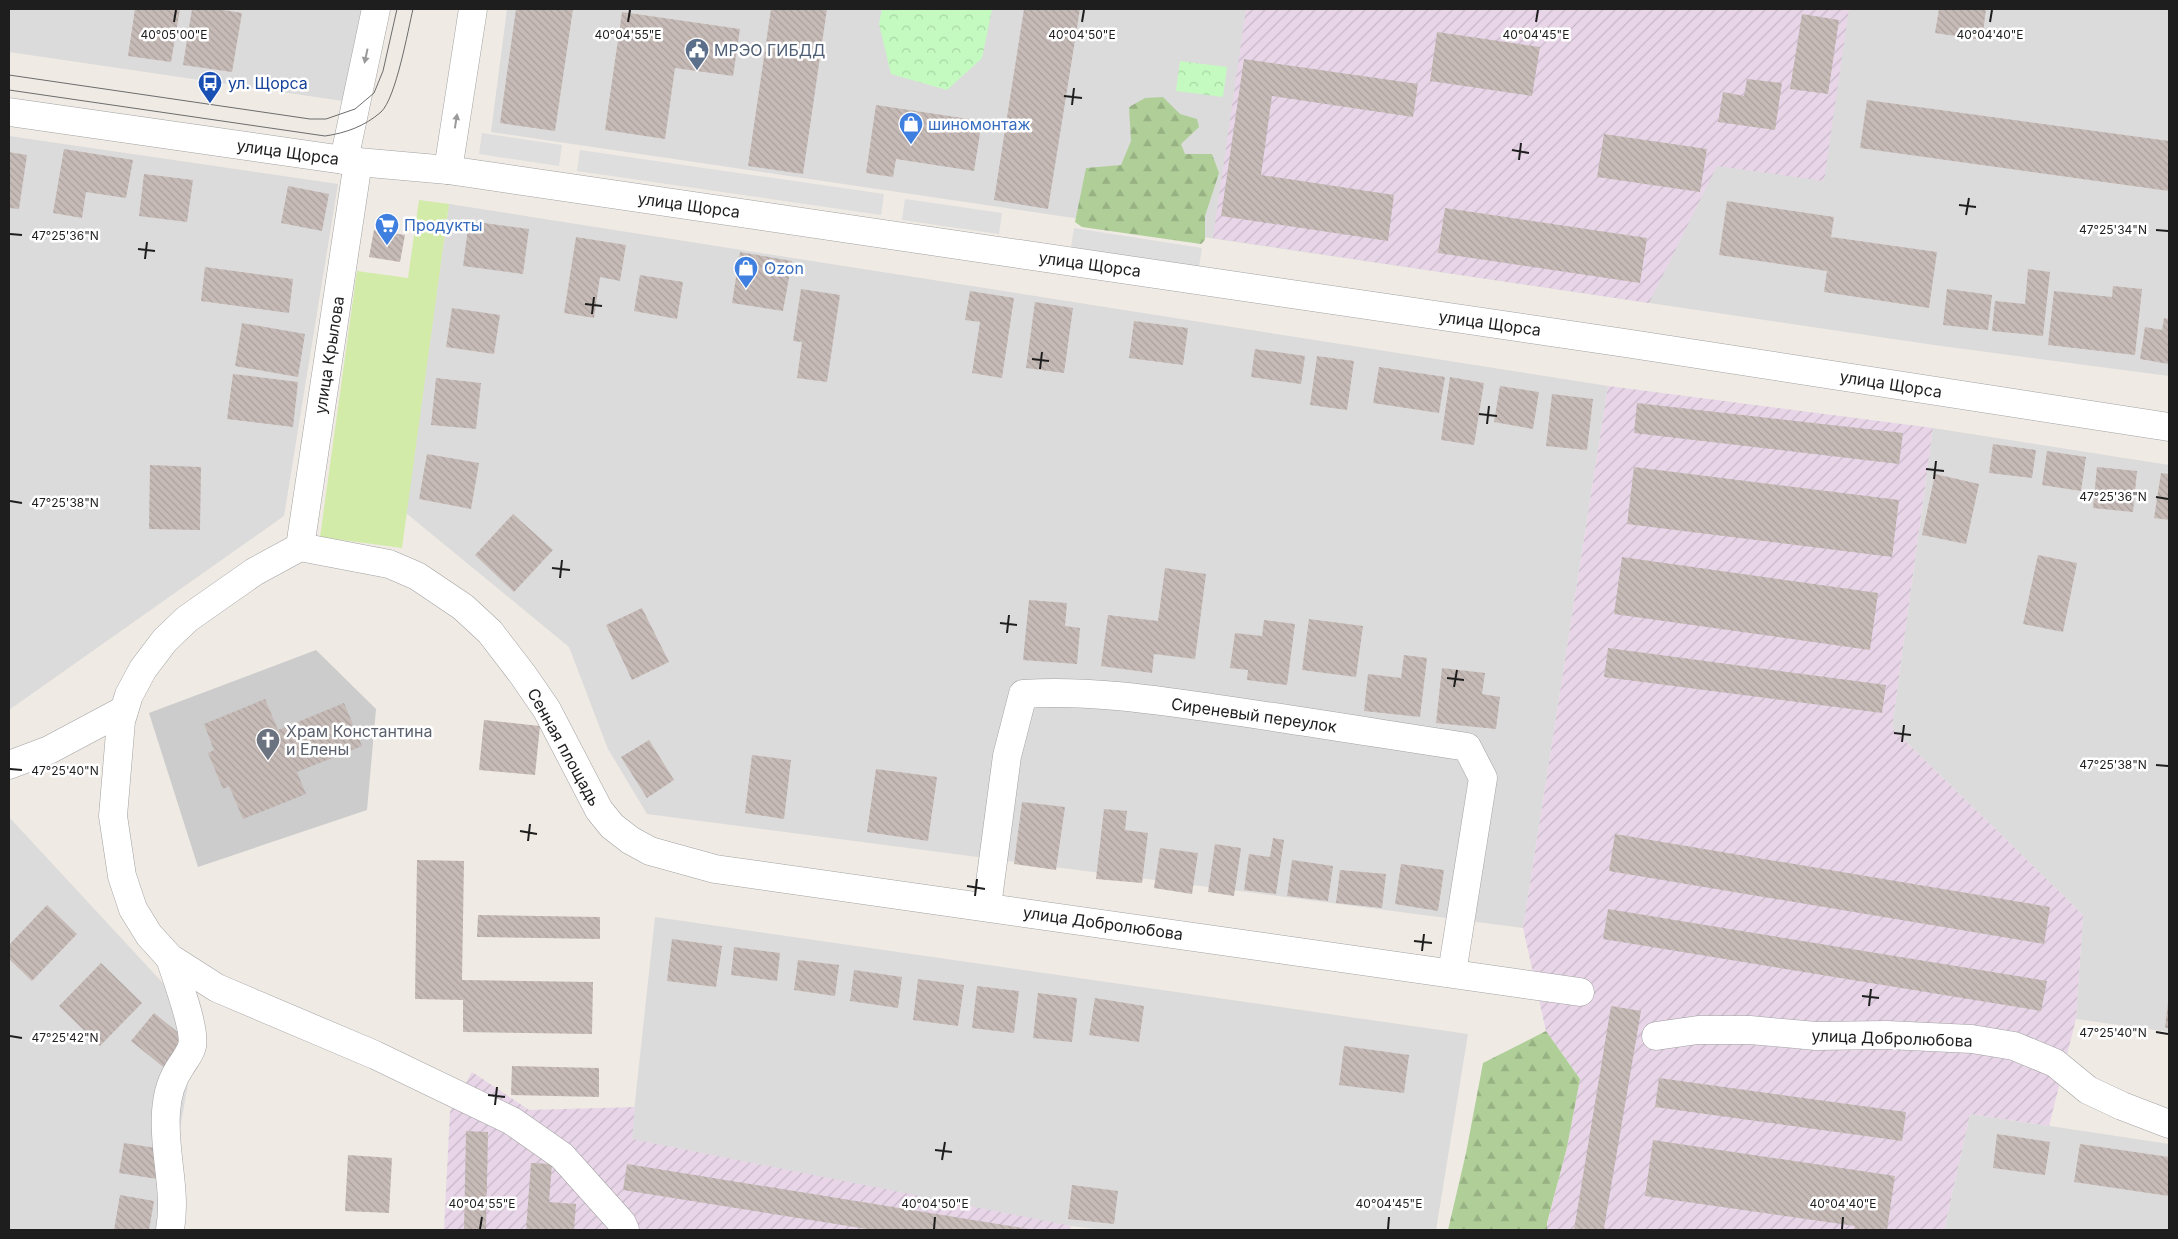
<svg xmlns="http://www.w3.org/2000/svg" width="2178" height="1239" font-family="Inter,sans-serif">
<defs>
<pattern id="industrial-furrows" width="10" height="10" patternUnits="userSpaceOnUse" patternTransform="scale(1.25)"><rect width="10" height="10" fill="#e8d6e8"/><path d="M-1 1l2-2M0 10L10 0M9 11l2-2" fill="none" stroke="#c7b7c7"/></pattern>
<pattern id="forest-firs" width="22" height="20" patternUnits="userSpaceOnUse" patternTransform="scale(1.25)"><rect width="22" height="20" fill="#b0cf98"/><path d="M5 1l3.5 6h-7zM16 11l3.5 6h-7z" fill="#97b183"/></pattern>
<pattern id="park-crowns" width="20" height="18" patternUnits="userSpaceOnUse" patternTransform="scale(1.25)"><rect width="20" height="18" fill="#c4fac0"/><path d="M2 6a3 3 0 1 1 6 0M12 15a3 3 0 1 1 6 0" fill="none" stroke="#a8d6a5"/></pattern>
<pattern id="building-back-hatch" width="6" height="6" patternUnits="userSpaceOnUse" patternTransform="scale(1.25)"><rect width="6" height="6" fill="#c7bbb7"/><path d="M-1 5l2 2M0 0l6 6M5-1l2 2" fill="none" stroke="#aaa09d"/></pattern>
</defs>
<rect width="100%" height="100%" fill="#efeae4"/>
<!-- residential -->
<g fill="#dcdbdb">
<path d="M9 9H362L343 101 9 52Z"/>
<path d="M507 9H2169V376L1934 345 491 132Z"/>
<path d="M9 136 338 184 284 516 9 710Z"/>
<path d="M449 204 1608 386 1523 928 647 814 608 749 569 647 406 513Z"/>
<path d="M1933 428 2169 465V1032L2076 1019 2083 915 1892 728Z"/>
<path d="M9 817 199 1022 162 1230H9Z"/>
<path d="M655 917 1468 1034 1436 1230H1104L1055 1224 631 1139Z"/>
<path d="M1970 1114 2169 1144V1230H1944Z"/>
</g>
<!-- industrial -->
<g fill="url(#industrial-furrows)">
<path d="M1246 9H1849L1824 181 1717 166 1649 303 1213 238Z"/>
<path d="M1608 386 1933 428 1892 728 2083 915 2076 1019 2049 1126 1970 1114 1944 1230H1547V1224L1567 1147 1580 1079 1546 1031 1523 928Z"/>
<path d="M472 1072 529 1110 635 1107 632 1139 1071 1226 1070 1230H444L450 1112Z"/>
</g>
<!-- religious -->
<path fill="#ccc" d="M316 650 376 709 367 810 198 867 149 713Z"/>
<!-- grass -->
<path fill="#d3eba8" d="M419 200 449 204 402 548 320 537 357 271 408 278Z"/>
<!-- forest -->
<g fill="url(#forest-firs)">
<path d="M1163 97 1180 114 1197 119 1199 127 1181 144 1185 154H1212L1219 173 1205 216V240L1201 244 1082 227 1075 222 1086 168 1121 165 1131 141 1129 107 1145 98Z"/>
<path d="M1546 1031 1580 1079 1567 1147 1547 1223V1230H1448L1466 1153 1483 1063Z"/>
</g>
<!-- park -->
<g fill="url(#park-crowns)">
<path d="M882 9H992L982 58 947 90 891 74 879 24Z"/>
<path d="M1180 61 1227 67 1223 97 1176 91Z"/>
</g>
<!-- parking -->
<g fill="#dedede">
<path d="M482 133 562 145 559 166 479 154Z"/>
<path d="M580 150 884 194 881 215 577 171Z"/>
<path d="M905 199 1002 213 999 234 902 220Z"/>
<path d="M1074 228 1202 248 1199 267 1071 247Z"/>
</g>
<!-- building -->
<g fill="url(#building-back-hatch)">
<path d="M135 9H180L171 62 128 56Z"/>
<path d="M192 9H217L242 13 232 72 183 65Z"/>
<path d="M516 9H573L555 131 500 123Z"/>
<path d="M771 9H827L803 174 748 166Z"/>
<path d="M1024 9H1080L1048 209 994 200Z"/>
<path d="M1939 9H1986L1982 40 1935 33Z"/>
<path d="M622 12 740 29 733 76 675 68 665 139 605 130Z"/>
<path d="M1802 14 1839 20 1828 94 1790 89Z"/>
<path d="M1437 32 1540 47 1532 96 1430 81Z"/>
<path d="M1244 59 1418 84 1413 117 1272 96 1261 175 1394 195 1388 241 1221 216Z"/>
<path d="M1747 79 1782 83 1775 130 1718 122 1723 92 1744 96Z"/>
<path d="M1867 100 2169 141V191L1860 148Z"/>
<path d="M876 105 982 121 974 171 896 159 893 177 866 173Z"/>
<path d="M1604 134 1707 149 1700 192 1597 177Z"/>
<path d="M64 149 133 160 126 198 86 192 82 218 53 213Z"/>
<path d="M9 152 27 155 19 209 9 208Z"/>
<path d="M144 174 193 180 187 222 139 216Z"/>
<path d="M288 186 329 194 322 231 281 223Z"/>
<path d="M1727 201 1834 217 1831 237 1937 252 1929 308 1824 292 1827 271 1719 255Z"/>
<path d="M1445 208 1647 238 1640 283 1438 253Z"/>
<path d="M469 221 529 229 523 274 463 266Z"/>
<path d="M374 230 405 235 400 262 369 257Z"/>
<path d="M576 237 626 245 620 281 600 277 594 318 564 313Z"/>
<path d="M740 252 792 261 783 311 732 303Z"/>
<path d="M205 267 293 279 289 313 201 301Z"/>
<path d="M2028 269 2050 272 2043 336 1992 331 1995 301 2025 304Z"/>
<path d="M640 275 683 282 677 319 634 311Z"/>
<path d="M2113 286 2142 289 2135 355 2048 345 2054 291 2112 297Z"/>
<path d="M801 289 840 295 827 382 797 378 802 342 793 341Z"/>
<path d="M1947 289 1992 295 1988 330 1943 325Z"/>
<path d="M970 291 1014 298 1002 378 972 373 980 322 965 320Z"/>
<path d="M1035 302 1073 308 1064 373 1026 368Z"/>
<path d="M452 308 500 315 494 354 446 347Z"/>
<path d="M2164 318 2169 319V364L2140 359 2145 327 2162 330Z"/>
<path d="M1134 321 1188 328 1183 365 1129 358Z"/>
<path d="M242 323 305 334 298 377 235 366Z"/>
<path d="M1255 349 1305 356 1301 384 1251 377Z"/>
<path d="M1317 356 1354 361 1347 410 1310 405Z"/>
<path d="M1379 367 1445 377 1439 413 1373 403Z"/>
<path d="M233 374 298 382 293 427 227 419Z"/>
<path d="M1450 377 1484 383 1474 445 1441 440Z"/>
<path d="M436 378 481 383 476 429 431 425Z"/>
<path d="M1500 386 1539 392 1533 429 1494 422Z"/>
<path d="M1552 394 1593 399 1587 450 1546 446Z"/>
<path d="M1637 403 1903 433 1899 464 1634 433Z"/>
<path d="M1993 444 2036 450 2032 478 1989 473Z"/>
<path d="M2047 451 2086 457 2081 491 2042 485Z"/>
<path d="M427 454 479 463 471 509 419 499Z"/>
<path d="M150 465 201 467 200 530 149 529Z"/>
<path d="M1634 467 1899 500 1892 557 1627 524Z"/>
<path d="M2097 467 2137 471 2133 512 2093 508Z"/>
<path d="M2161 473 2169 474V520L2154 518Z"/>
<path d="M1935 474 1979 484 1966 544 1922 535Z"/>
<path d="M513 514 553 550 514 592 475 555Z"/>
<path d="M2038 555 2077 563 2063 632 2023 624Z"/>
<path d="M1622 557 1878 593 1870 650 1614 614Z"/>
<path d="M1165 568 1206 574 1195 659 1154 654 1152 673 1101 666 1108 615 1158 621Z"/>
<path d="M1029 600 1067 603 1065 626 1080 628 1077 664 1023 660Z"/>
<path d="M642 608 669 662 632 680 606 625Z"/>
<path d="M1309 619 1363 626 1356 677 1302 670Z"/>
<path d="M1264 620 1295 624 1287 685 1247 680 1248 670 1230 668 1235 633 1262 636Z"/>
<path d="M1608 648 1886 685 1882 713 1604 677Z"/>
<path d="M1404 655 1427 658 1420 717 1364 711 1368 674 1401 678Z"/>
<path d="M1442 668 1485 673 1482 694 1500 697 1496 729 1436 723Z"/>
<path d="M265 699 278 730 344 703 362 746 297 772 306 794 243 819 229 786 223 789 208 753 214 750 204 724Z"/>
<path d="M484 720 540 726 535 775 479 770Z"/>
<path d="M649 740 674 780 647 798 621 757Z"/>
<path d="M752 755 791 760 784 819 745 813Z"/>
<path d="M876 769 937 777 928 841 867 832Z"/>
<path d="M1022 802 1065 807 1056 870 1014 864Z"/>
<path d="M1104 809 1127 811 1125 830 1148 833 1142 883 1096 879Z"/>
<path d="M1615 834 2050 907 2044 944 1609 871Z"/>
<path d="M1273 838 1284 840 1276 894 1244 890 1249 854 1270 857Z"/>
<path d="M1215 844 1241 848 1234 896 1208 892Z"/>
<path d="M1160 848 1198 853 1192 894 1154 888Z"/>
<path d="M417 860 464 861 462 980 593 982 592 1034 463 1032V1000L415 999Z"/>
<path d="M1292 860 1333 866 1328 901 1287 896Z"/>
<path d="M1401 864 1444 870 1438 911 1395 904Z"/>
<path d="M1340 870 1386 874 1382 908 1336 903Z"/>
<path d="M47 905 77 934 32 981 9 959V945Z"/>
<path d="M1608 909 2047 981 2041 1011 1603 939Z"/>
<path d="M478 915 600 917V939L477 937Z"/>
<path d="M672 939 722 946 716 987 667 981Z"/>
<path d="M734 947 780 953 777 981 731 975Z"/>
<path d="M798 960 839 965 835 996 794 990Z"/>
<path d="M101 963 142 1003 100 1046 59 1006Z"/>
<path d="M854 970 902 977 898 1008 850 1001Z"/>
<path d="M918 979 964 985 958 1026 913 1020Z"/>
<path d="M977 986 1019 991 1014 1033 972 1028Z"/>
<path d="M1038 993 1077 998 1072 1042 1033 1038Z"/>
<path d="M1095 998 1144 1006 1139 1042 1089 1035Z"/>
<path d="M2168 1003H2169V1028H2165Z"/>
<path d="M1611 1006 1641 1011 1604 1228 1611 1230H1574Z"/>
<path d="M154 1013 190 1042 167 1070 131 1041Z"/>
<path d="M1344 1046 1409 1055 1404 1093 1339 1085Z"/>
<path d="M512 1066 599 1068V1097L511 1095Z"/>
<path d="M1659 1078 1906 1112 1902 1141 1655 1107Z"/>
<path d="M466 1131 488 1132 486 1230H464Z"/>
<path d="M1997 1134 2050 1142 2045 1175 1993 1168Z"/>
<path d="M1653 1140 1895 1176 1887 1230H1854L1855 1226 1645 1196Z"/>
<path d="M124 1143 162 1149 157 1179 119 1173Z"/>
<path d="M2080 1144 2169 1157V1196L2074 1182Z"/>
<path d="M348 1155 392 1158 389 1213 345 1211Z"/>
<path d="M531 1163 552 1164 549 1202 576 1204 574 1230H526Z"/>
<path d="M627 1164 1029 1229V1230H873L623 1190Z"/>
<path d="M1072 1185 1118 1191 1114 1224 1068 1219Z"/>
<path d="M120 1195 154 1201 149 1230H114Z"/>
</g>
<g fill="none" stroke-linecap="round" stroke-linejoin="round">
<defs>
<g id="street">
<path d="M9 112 358 162 448 170 1625 343 2169 427"/>
<path d="M344 160 376 9"/>
<path d="M448 170 473 9"/>
<path d="M300 547 358 162"/>
<path d="M9 765 49 750 124 710"/>
<path d="M987 906 1007 756 1023 694C1087 690 1149 699 1212 708 1297 720 1382 734 1467 747L1483 778 1452 973"/>
<path d="M1656 1036 1698 1030H1750L1816 1036 1887 1035 1972 1039 2014 1046 2055 1063 2088 1090 2122 1106 2169 1124"/>
<path d="M170 1230C177 1189 163 1153 166 1112 167 1096 171 1080 181 1066 185 1059 190 1054 192 1046 196 1029 176 977 170 958"/>
<path d="M625 1230 622 1223 562 1156 512 1121 375 1055 217 988 170 958 149 935 133 909 122 876 113 816 121 721 129 695 143 669 165 640 187 619 254 572 300 547 389 564 417 576 463 607 490 632 523 675 547 710 599 810 612 826 630 840 650 851 715 869 1580 992"/>
</g>
</defs>
<!-- street casing -->
<use href="#street" stroke="#a2a2a2" stroke-width="29"/>
<!-- street -->
<use href="#street" stroke="#fff" stroke-width="28"/>
<!-- tram -->
<g stroke="#6c6c6c" stroke-width="1">
<path d="M9 75 310 119H326L355 109 374 93 383 71 397 9"/>
<path d="M9 90 325 136C346 133 365 126 381 112 396 98 408 30 413 9"/>
</g>
</g>
<!-- one-way arrows -->
<defs><path id="oneway-solid" d="M-6-.8H1V-3.2L6.5 0L1 3.2V.8H-6Z" transform="scale(1.25)"/></defs>
<g fill="#9a9a9a">
<use href="#oneway-solid" transform="translate(366 56) rotate(102)"/>
<use href="#oneway-solid" transform="translate(456 121) rotate(-81)"/>
</g>
<!-- ticks -->
<path fill="none" stroke="#1e1e1e" stroke-width="2" d="M174 22 176 10M628 22 630 10M1082 22 1084 10M1536 22 1538 10M1990 22 1992 10M1064 96 1082 98M1072 105 1074 88M1512 150 1529 153M1519 160 1521 143M1959 205 1976 207M1966 215 1969 198M2156 230 2168 231M10 234 22 235M138 249 155 251M145 259 147 242M585 304 602 306M592 314 594 297M1032 359 1049 361M1040 369 1042 352M1479 414 1497 416M1487 424 1489 406M1926 469 1944 471M1934 479 1936 461M2156 497 2168 499M10 501 22 503M552 568 570 570M560 578 562 560M1000 623 1017 625M1007 633 1009 615M1447 678 1464 680M1454 687 1457 670M1894 733 1911 735M1902 742 1904 725M2156 765 2168 766M10 769 22 770M520 831 537 834M528 841 530 824M967 886 985 889M975 896 977 879M1414 941 1432 943M1422 951 1424 934M1862 996 1879 998M1869 1006 1871 989M2156 1032 2168 1034M10 1036 22 1038M488 1095 505 1097M495 1105 497 1087M935 1150 952 1152M942 1160 945 1142M480 1229 482 1217M934 1229 935 1217M1388 1229 1389 1217M1842 1229 1843 1217"/>
<!-- icons -->
<defs>
<symbol id="civic-pin" viewBox="-11 -11 22 30"><path d="M0 17L-7.5 6A9.5 9.5 0 1 1 7.5 6Z" fill="#5c6f8a" stroke="#fff"/><path d="M-.6-6.5H3V-4.5H.6V-3L4-1V1h2V6H-6V1h2V-1L-.6-3ZM-1.2 2.5V6h2.4V2.5Z" fill="#fff"/></symbol>
<symbol id="bus-pin" viewBox="-11 -11 22 30"><path d="M0 17L-7.5 6A9.5 9.5 0 1 1 7.5 6Z" fill="#1a4fb4" stroke="#fff"/><path d="M-5-6H5V4H4V6H2V4H-2V6H-4V4H-5ZM-3.5-4V0h7V-4ZM-3.5 1.2v1.5H-2V1.2ZM2 1.2v1.5H3.5V1.2Z" fill="#fff"/></symbol>
<symbol id="shop-pin" viewBox="-11 -11 22 30"><path d="M0 17L-7.5 6A9.5 9.5 0 1 1 7.5 6Z" fill="#3f7fe0" stroke="#fff"/><path d="M-5-2.5h2.3a2.7 3.5 0 0 1 5.4 0H5L5.5 6h-11ZM-1.5-2.5h3a1.5 2.3 0 0 0-3 0Z" fill="#fff"/></symbol>
<symbol id="supermarket-pin" viewBox="-11 -11 22 30"><path d="M0 17L-7.5 6A9.5 9.5 0 1 1 7.5 6Z" fill="#3f7fe0" stroke="#fff"/><path d="M-6-5.5h2.5l.6 2H6L4.5 2H-2.5L-4.4-4H-6ZM-1.5 3.2a1.3 1.3 0 1 0 .1 0ZM3 3.2a1.3 1.3 0 1 0 .1 0Z" fill="#fff"/></symbol>
<symbol id="church-pin" viewBox="-11 -11 22 30"><path d="M0 17L-7.5 6A9.5 9.5 0 1 1 7.5 6Z" fill="#6b7280" stroke="#fff"/><path d="M-1.2-6h2.4v3.5h3.3v2.4h-3.3V6h-2.4V-.1h-3.3v-2.4h3.3Z" fill="#fff"/></symbol>
</defs>
<g fill-rule="evenodd">
<use href="#civic-pin" x="683" y="36" width="28" height="38"/>
<use href="#bus-pin" x="196" y="69" width="28" height="38"/>
<use href="#shop-pin" x="897" y="110" width="28" height="38"/>
<use href="#supermarket-pin" x="373" y="211" width="28" height="38"/>
<use href="#shop-pin" x="732" y="254" width="28" height="38"/>
<use href="#church-pin" x="254" y="726" width="28" height="38"/>
</g>
<g text-anchor="middle" dominant-baseline="central" stroke-width="5" stroke-linejoin="round" paint-order="stroke">
<!-- service labels -->
<g font-size="16" fill="#4e5e75" stroke="#fff" text-anchor="start">
<text x="714" y="50">МРЭО ГИБДД</text>
</g>
<!-- transit labels -->
<g font-size="16" fill="#164399" stroke="#fff" text-anchor="start">
<text x="228" y="83">ул. Щорса</text>
</g>
<!-- shop labels -->
<g font-size="16" fill="#366cbe" stroke="#fff" text-anchor="start">
<text x="928" y="124">шиномонтаж</text>
<text x="404" y="225">Продукты</text>
<text x="764" y="268">Ozon</text>
</g>
<!-- street labels -->
<g font-size="16" fill="#1e1e1e" stroke="#fff">
<text transform="translate(288 152) rotate(8)">улица Щорса</text>
<text transform="translate(689 205) rotate(8)">улица Щорса</text>
<text transform="translate(1090 264) rotate(8)">улица Щорса</text>
<text transform="translate(1490 323) rotate(8)">улица Щорса</text>
<text transform="translate(329 355) rotate(-81)">улица Крылова</text>
<text transform="translate(1891 384) rotate(9)">улица Щорса</text>
<text transform="translate(1254 715) rotate(8)">Сиреневый переулок</text>
<text transform="translate(564 747) rotate(61)">Сенная площадь</text>
<text transform="translate(1103 923) rotate(8)">улица Добролюбова</text>
<text transform="translate(1892 1038) rotate(2)">улица Добролюбова</text>
</g>
<!-- worship labels -->
<g font-size="16" fill="#5b616d" stroke="#fff" text-anchor="start">
<text x="286" y="731">Храм Константина<tspan x="286" dy="18">и Елены</tspan></text>
</g>
</g>
<g font-size="12" text-anchor="middle" fill="#1e1e1e" stroke="#fff" stroke-width="5" stroke-linejoin="round" paint-order="stroke">
<text x="174" y="39">40°05'00"E</text>
<text x="628" y="39">40°04'55"E</text>
<text x="1082" y="39">40°04'50"E</text>
<text x="1536" y="39">40°04'45"E</text>
<text x="1990" y="39">40°04'40"E</text>
<text x="2113" y="234">47°25'34"N</text>
<text x="65" y="240">47°25'36"N</text>
<text x="2113" y="501">47°25'36"N</text>
<text x="65" y="507">47°25'38"N</text>
<text x="2113" y="769">47°25'38"N</text>
<text x="65" y="775">47°25'40"N</text>
<text x="2113" y="1037">47°25'40"N</text>
<text x="65" y="1042">47°25'42"N</text>
<text x="482" y="1208">40°04'55"E</text>
<text x="935" y="1208">40°04'50"E</text>
<text x="1389" y="1208">40°04'45"E</text>
<text x="1843" y="1208">40°04'40"E</text>
</g>
<!-- border -->
<rect width="2178" height="1239" fill="none" stroke="#1e1e1e" stroke-width="20"/>
</svg>
